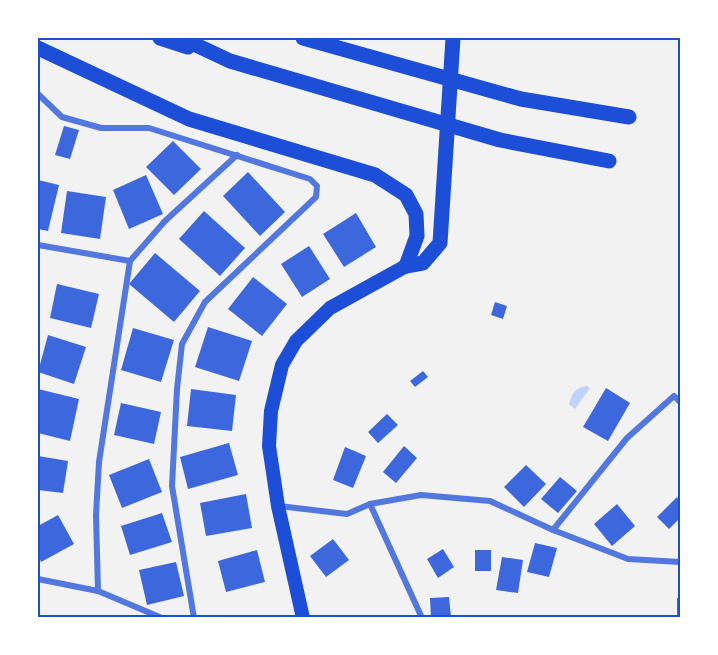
<svg xmlns="http://www.w3.org/2000/svg" width="718" height="655" font-family="'IBM Plex Sans',sans-serif">
<rect width="100%" height="100%" fill="#f2f2f2"/>
<!-- water -->
<path fill="#bfd3fe" d="M587 386 590 388 575 409 569 404C572 393 576 387 587 386Z"/>
<!-- building -->
<g fill="#3d67dc">
<path d="M64 126 79 130 70 159 55 155Z"/>
<path d="M173 141 201 169 174 195 146 167Z"/>
<path d="M248 172 285 212 260 236 223 196Z"/>
<path d="M146 175 163 214 129 229 113 190Z"/>
<path d="M38 180 59 185 48 231 38 229Z"/>
<path d="M67 191 106 197 100 239 61 233Z"/>
<path d="M204 211 245 248 220 276 179 239Z"/>
<path d="M356 213 376 247 344 267 323 234Z"/>
<path d="M309 246 330 279 302 297 281 264Z"/>
<path d="M155 253 200 291 174 322 129 284Z"/>
<path d="M253 277 287 304 262 336 228 309Z"/>
<path d="M57 284 99 294 91 328 50 318Z"/>
<path d="M495 302 507 306 503 319 491 315Z"/>
<path d="M208 327 252 341 239 381 195 367Z"/>
<path d="M133 328 174 340 161 382 121 370Z"/>
<path d="M48 335 86 347 74 384 38 372Z"/>
<path d="M423 371 428 377 415 387 410 381Z"/>
<path d="M606 388 630 403 608 441 583 427Z"/>
<path d="M38 389 79 399 70 441 38 433Z"/>
<path d="M191 389 236 395 232 431 187 426Z"/>
<path d="M121 403 161 412 154 444 114 435Z"/>
<path d="M387 414 398 425 378 443 368 432Z"/>
<path d="M229 443 238 475 188 489 180 457Z"/>
<path d="M404 446 417 458 396 483 383 472Z"/>
<path d="M345 447 366 456 353 488 333 480Z"/>
<path d="M38 456 68 461 63 493 38 490Z"/>
<path d="M149 459 162 492 122 508 109 475Z"/>
<path d="M526 465 546 484 524 507 504 487Z"/>
<path d="M560 477 577 491 558 513 541 499Z"/>
<path d="M246 494 252 528 206 536 200 503Z"/>
<path d="M677 497 680 501V518L669 529 657 517Z"/>
<path d="M617 504 635 526 612 546 594 524Z"/>
<path d="M162 513 172 542 130 555 121 526Z"/>
<path d="M58 515 74 544 41 562 38 554V526Z"/>
<path d="M333 539 349 560 326 577 310 556Z"/>
<path d="M535 543 557 548 549 577 527 572Z"/>
<path d="M443 549 454 567 438 578 427 559Z"/>
<path d="M257 550 265 582 226 592 218 561Z"/>
<rect x="475" y="550" width="16" height="21"/>
<path d="M502 557 523 560 518 593 496 590Z"/>
<path d="M176 562 184 596 147 605 139 570Z"/>
<path d="M449 597 451 617 431 618 430 598Z"/>
<rect x="677" y="598" width="3" height="20"/>
</g>
<g fill="none" stroke-linecap="round" stroke-linejoin="round">
<!-- minor -->
<g stroke="#5277de" stroke-width="6">
<path d="M38 94 62 117 101 128H149L310 179 317 186 316 197 205 302 182 344 177 389 172 486 194 618"/>
<path d="M38 245 130 261"/>
<path d="M370 504 422 618"/>
<path d="M279 506 347 514 370 504 421 495 490 501 553 530 628 559 680 562"/>
<path d="M553 530 627 438 674 396 680 402"/>
<path d="M38 579 98 591 162 618"/>
<path d="M98 591 96 515 99 462 130 261 165 221 237 155"/>
</g>
<!-- primary -->
<path stroke="#1d4ed8" stroke-width="14" d="M303 618 278 506 269 446 271 411 282 365 296 341 330 308 406 266"/>
<!-- trunk -->
<g stroke="#1d4ed8" stroke-width="15">
<path d="M160 38 188 47"/>
<path d="M181 38 230 61 500 140 609 161"/>
<path d="M303 38 521 99 629 117"/>
<path d="M38 48 189 119 375 175 406 195 416 214 417 236 406 266"/>
<path d="M406 266 423 263 440 243 453 38"/>
</g>
</g>
<!-- border -->
<rect width="718" height="655" fill="none" stroke="#ffffff" stroke-width="78"/>
<rect x="39" y="39" width="640" height="577" fill="none" stroke="#1d4ed8" stroke-width="2"/>
</svg>
